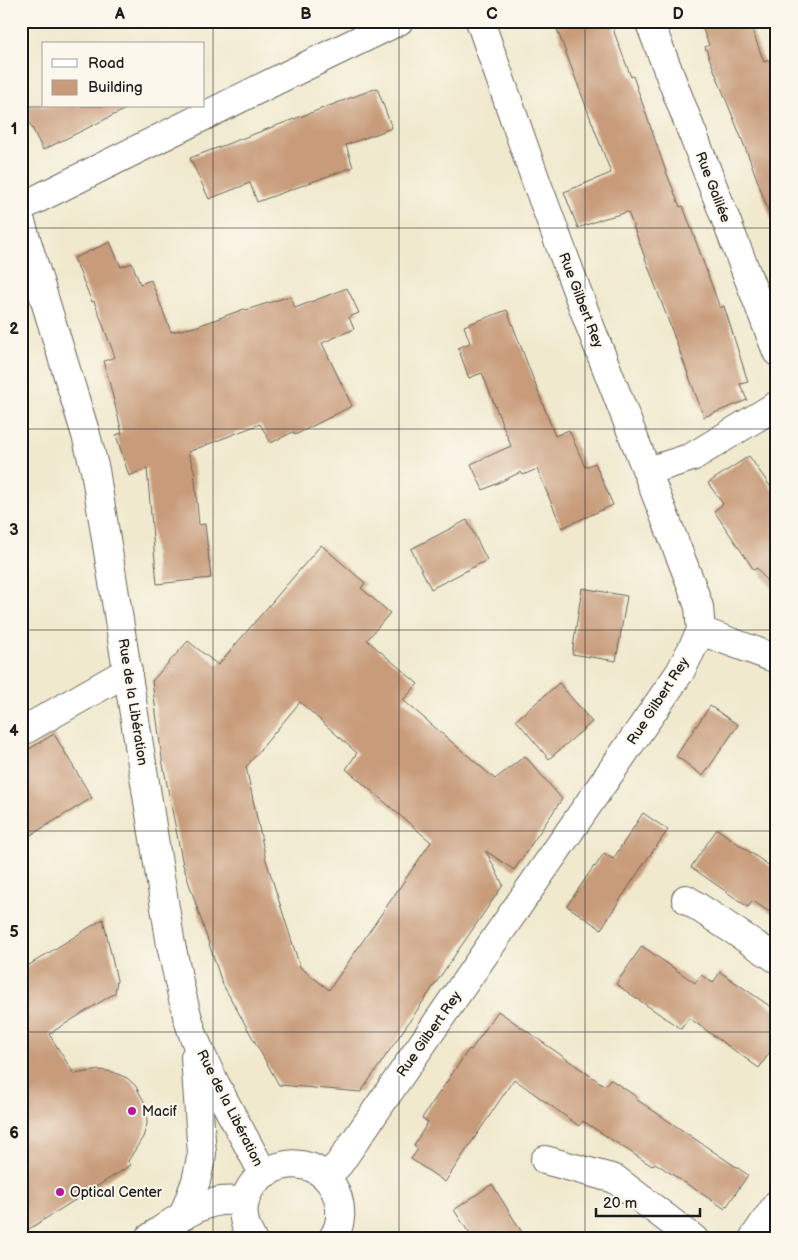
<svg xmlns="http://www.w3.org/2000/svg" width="798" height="1260" font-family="'Balsamiq Sans',sans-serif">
<rect width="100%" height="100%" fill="#fbf7ec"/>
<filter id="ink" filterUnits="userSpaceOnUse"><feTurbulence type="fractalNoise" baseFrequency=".02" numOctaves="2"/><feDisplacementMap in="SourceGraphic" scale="10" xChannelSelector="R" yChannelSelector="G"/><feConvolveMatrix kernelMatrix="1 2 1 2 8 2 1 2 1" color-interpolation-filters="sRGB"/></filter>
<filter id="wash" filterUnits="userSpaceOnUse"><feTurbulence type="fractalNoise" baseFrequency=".0096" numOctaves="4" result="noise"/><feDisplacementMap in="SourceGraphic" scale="20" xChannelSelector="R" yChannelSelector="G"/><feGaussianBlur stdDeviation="1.12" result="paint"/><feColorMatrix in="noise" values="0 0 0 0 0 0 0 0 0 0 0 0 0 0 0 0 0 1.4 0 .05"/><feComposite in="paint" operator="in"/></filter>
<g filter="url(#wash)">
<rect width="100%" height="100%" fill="#f0e9ce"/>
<g id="blocks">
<!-- building -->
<g fill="#c89b7a" fill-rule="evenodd">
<path d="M554 21H614V32L631 77 633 76 665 169 680 207 683 206 720 308 724 306 748 382 740 384 747 400 704 417 628 212 602 219 578 228 564 192 611 173Z"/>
<path d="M717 21H749L764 62 769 60 777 82V224H773L750 160 705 47 709 45 702 27Z"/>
<path d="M377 88 392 128 346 145 353 167 257 202 250 183 209 199 190 158Z"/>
<path d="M21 106H132L43 150Z"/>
<path d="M110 242 121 267 132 263 140 284 151 280 171 332 195 327 244 309 246 310 290 296 295 308 347 288 359 313 349 317 354 329 322 343 352 406 295 435 293 432 271 443 260 424 188 452 194 470 199 525 205 524 211 578 157 584 147 468 129 476 116 435 122 433 104 361 115 357 94 301 92 302 74 258Z"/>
<path d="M507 310 555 436 569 430 585 467 595 463 613 505 562 528 537 469 523 475 521 472 483 490 471 464 511 446 482 373 469 378 458 348 470 343 464 326Z"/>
<path d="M749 456 777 496V595L757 568 754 570 714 511 723 504 708 483Z"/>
<path d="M467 520 487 560 431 589 411 549Z"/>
<path d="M321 545 365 583 361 588 390 613 367 640 418 684 403 700 495 779 525 756 562 799 514 870 486 851 503 885 361 1092 279 1085 222 983 183 865 162 759 152 681 188 641 218 665ZM300 702 357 753 346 769 431 842 329 990 300 967 266 860 246 767Z"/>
<path d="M582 588 627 596 616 661 572 654Z"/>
<path d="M559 683 592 722 549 759 516 720Z"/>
<path d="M710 706 738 725 703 776 676 756Z"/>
<path d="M54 734 92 798 21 841V754Z"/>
<path d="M643 813 668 830 643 865 601 929 567 906 594 866 595 867 604 853 613 859Z"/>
<path d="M717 829 777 871V917L753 901 748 907 691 867Z"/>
<path d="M103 919 117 980 115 993 49 1034 74 1074 100 1070 113 1072 127 1078 135 1085 146 1105 147 1124 143 1137 128 1161 131 1165 21 1234V970Z"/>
<path d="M642 946 695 983 701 975 713 983 720 972 777 1011V1042L759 1068 689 1018 681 1029 616 984Z"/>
<path d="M498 1011 605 1086 610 1079 637 1097 636 1099 748 1175 725 1209 655 1163 652 1166 583 1121 579 1126 514 1079 445 1182 411 1159 418 1149 414 1145 428 1122 422 1118 469 1049 471 1050Z"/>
<path d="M492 1184 526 1239H473L454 1210Z"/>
</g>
</g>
</g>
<g filter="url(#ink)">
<use href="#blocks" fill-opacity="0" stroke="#66645a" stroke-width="1"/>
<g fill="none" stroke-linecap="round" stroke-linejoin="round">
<defs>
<g id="minor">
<path d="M649 21 777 352"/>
<path d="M21 207 275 81 399 21"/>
<path d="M21 222 86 435 95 470 171 945C178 975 183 1008 194 1037 213 1085 240 1128 263 1173"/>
<path d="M648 471 692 457 777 405"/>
<path d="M701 631 777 659"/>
<path d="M21 732 128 671"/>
<path d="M686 899 777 959"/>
<path d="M545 1160 615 1179 694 1239"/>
<path d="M326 1177 339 1164 680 672 701 631 699 607 691 584 590 326 536 181 480 21"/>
<path d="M183 1216 196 1181 202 1154 195 1057"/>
<path d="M148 1239C170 1224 194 1205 221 1201 229 1200 237 1201 245 1201"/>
<path d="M252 1239C214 1176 315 1130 338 1198 342 1211 341 1227 332 1239"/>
<path d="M753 1239 777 1204"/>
</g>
</defs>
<!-- minor casing -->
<use href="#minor" stroke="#66645a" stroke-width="30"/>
<!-- minor -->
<use href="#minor" stroke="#fff" stroke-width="28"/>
</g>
</g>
<!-- grid -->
<path fill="none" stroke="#1c1c1c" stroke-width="1" stroke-opacity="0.55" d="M213 21V1239M399 21V1239M585 21V1239M21 228H777M21 429H777M21 630H777M21 831H777M21 1032H777"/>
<!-- markers -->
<g fill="#b5179e" stroke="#fbf7ec" stroke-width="2">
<circle cx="132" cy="1111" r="5"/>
<circle cx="60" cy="1192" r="5"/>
</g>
<g text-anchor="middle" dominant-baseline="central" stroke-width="4" stroke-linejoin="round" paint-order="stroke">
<!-- street labels -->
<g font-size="14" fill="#1c1c1c" stroke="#fbf7ec">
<text transform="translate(713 187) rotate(69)">Rue Galilée</text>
<text transform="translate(581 300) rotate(69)">Rue Gilbert Rey</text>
<text transform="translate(658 701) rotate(-57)">Rue Gilbert Rey</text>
<text transform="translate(133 702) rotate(81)">Rue de la Libération</text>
<text transform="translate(429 1034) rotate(-55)">Rue Gilbert Rey</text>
<text transform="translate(230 1108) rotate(63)">Rue de la Libération</text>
</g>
<!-- poi labels -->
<g font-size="14" fill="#1c1c1c" stroke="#fbf7ec" text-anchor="start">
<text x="142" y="1111">Macif</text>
<text x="70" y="1192">Optical Center</text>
</g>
</g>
<!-- margin -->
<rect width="798" height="1260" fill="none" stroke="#fbf7ec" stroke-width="55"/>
<!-- legend -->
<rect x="42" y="42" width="162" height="65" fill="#fbf7ec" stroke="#a29f99"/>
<rect x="52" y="59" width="25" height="8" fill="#ffffff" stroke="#a29f99"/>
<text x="88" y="68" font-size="15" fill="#1c1c1c">Road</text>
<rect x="52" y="80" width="25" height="15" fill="#c89b7a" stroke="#a29f99"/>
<text x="88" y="92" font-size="15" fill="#1c1c1c">Building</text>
<!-- scale -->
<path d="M596 1208v8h104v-8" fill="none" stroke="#1c1c1c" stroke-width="2.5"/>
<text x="603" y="1208" font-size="15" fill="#1c1c1c" stroke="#fbf7ec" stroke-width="4" paint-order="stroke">20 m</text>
<rect x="28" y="28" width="742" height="1204" fill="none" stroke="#1c1c1c" stroke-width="2"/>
<g font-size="16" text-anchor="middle" font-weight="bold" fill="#1c1c1c">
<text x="120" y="19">A</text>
<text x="306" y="19">B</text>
<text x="492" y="19">C</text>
<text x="678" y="19">D</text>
<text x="14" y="134">1</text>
<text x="14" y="334">2</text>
<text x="14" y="535">3</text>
<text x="14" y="736">4</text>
<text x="14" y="937">5</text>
<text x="14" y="1138">6</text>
</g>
</svg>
